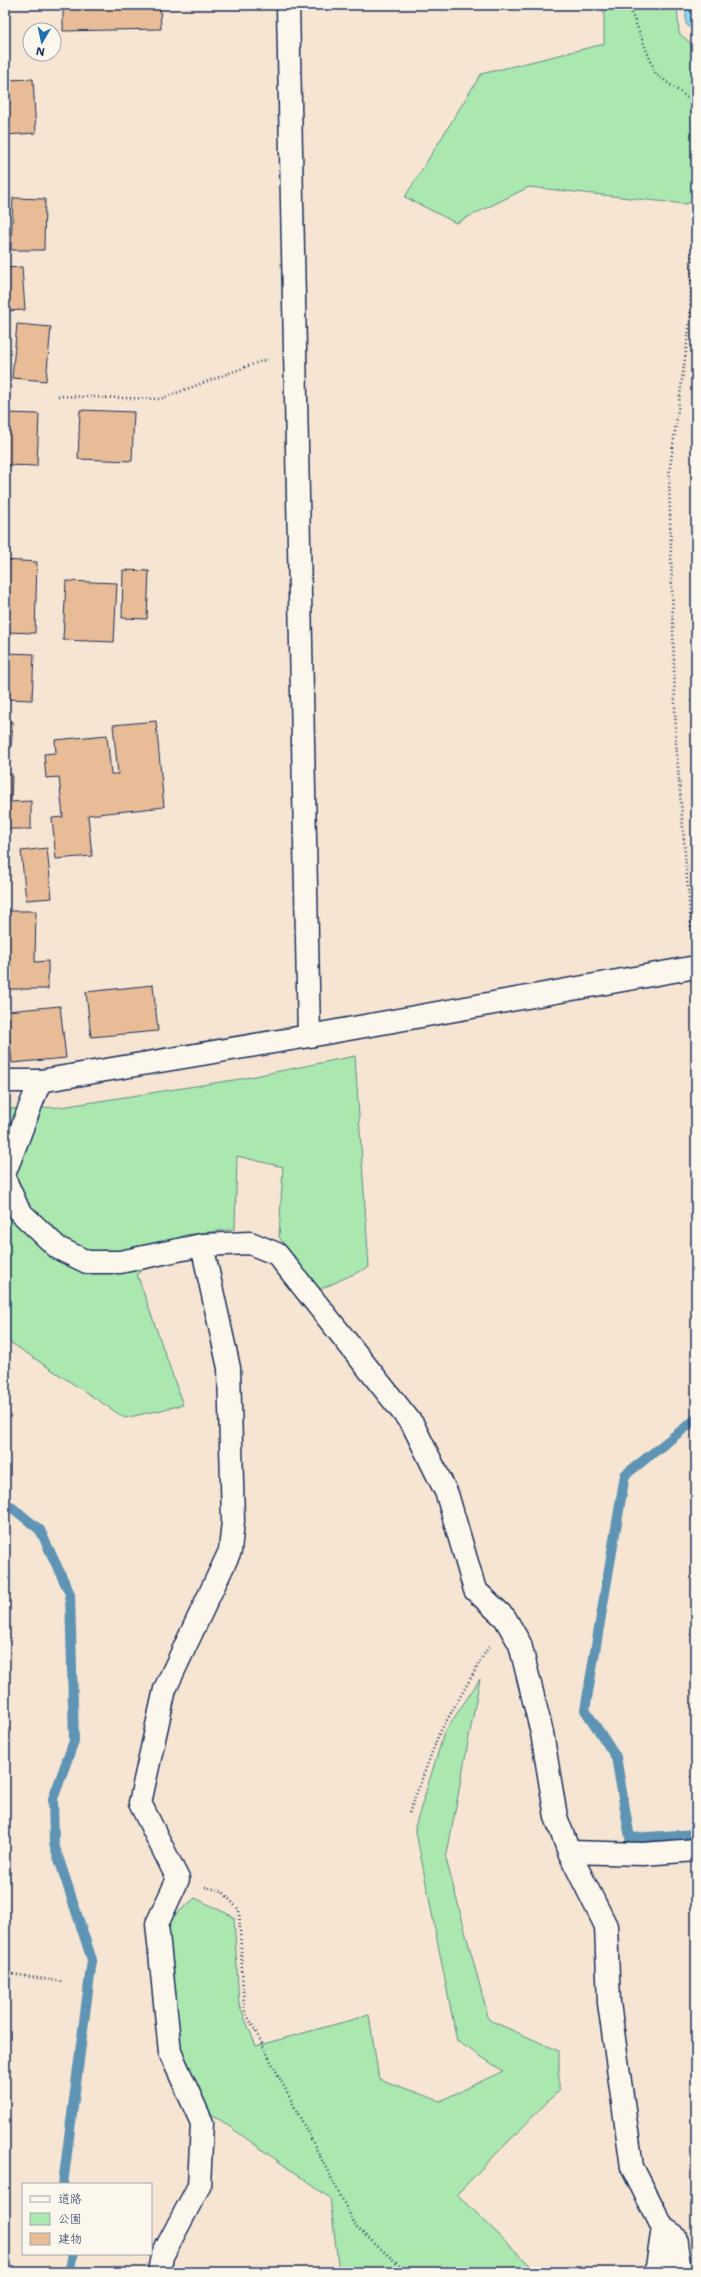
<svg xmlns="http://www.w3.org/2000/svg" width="701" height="2277" font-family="'Shantell Sans','Klee One',sans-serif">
<rect width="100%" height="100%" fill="#f5e5d2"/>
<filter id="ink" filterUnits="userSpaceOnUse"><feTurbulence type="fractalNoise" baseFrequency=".025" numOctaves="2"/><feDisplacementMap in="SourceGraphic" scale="8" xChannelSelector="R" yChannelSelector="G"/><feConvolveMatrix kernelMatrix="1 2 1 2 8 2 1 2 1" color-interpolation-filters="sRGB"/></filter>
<g filter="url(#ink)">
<!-- green -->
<g fill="#aae8b0" stroke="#628c87">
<path d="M604 5H677L679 33 696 48V201L685 204 529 187 456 223 405 197 481 74 604 44Z"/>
<path d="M355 1056 369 1267 317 1291 279 1237 283 1167 237 1156 235 1229 184 1235 137 1274 183 1405 125 1418 5 1339V1109L61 1107 240 1079Z"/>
<path d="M480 1679 446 1859 489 2020 559 2051V2090L457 2194 537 2272H339L330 2198 202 2107 179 2049 167 1922 195 1898 234 1917 239 2004 256 2046 369 2015 379 2079 440 2101 503 2071 457 2041 415 1827 444 1733Z"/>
</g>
<!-- water -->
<path fill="#8dd8ee" stroke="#5f94b4" d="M686 5H696V33L686 24Z"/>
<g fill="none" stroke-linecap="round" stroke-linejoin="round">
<!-- stream -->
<g stroke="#5f94b4" stroke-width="10">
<path d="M696 1419 625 1475 585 1710 616 1757 630 1838 696 1834"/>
<path d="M5 1502 40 1530 70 1594 74 1741 53 1799 54 1844 92 1960 63 2184"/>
<path d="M69 2272 73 2254"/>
</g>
</g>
<!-- building -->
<g fill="#e7bc97" stroke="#1b2f5e">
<path d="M63 5H160L161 29 63 31Z"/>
<path d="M33 79 36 133 5 135V80Z"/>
<path d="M5 187H7L5 258Z"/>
<path d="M13 198 45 199 44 250H11Z"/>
<path d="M22 267 25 310 5 311V268Z"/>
<path d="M17 324 51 327 46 381 12 378Z"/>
<path d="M80 410 134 412 132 461 78 459Z"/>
<path d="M5 413 39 414 37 466 5 465Z"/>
<path d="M5 560 37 562 35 633 5 632Z"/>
<path d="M123 570 149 571 147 619 122 618Z"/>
<path d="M66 581 117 583 114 642 63 640Z"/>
<path d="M6 653 34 654 32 700 5 699Z"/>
<path d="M5 721 13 722 11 748H5Z"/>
<path d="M156 721 164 807 88 815 92 856 56 859 52 818 63 817 59 777 46 778 44 754 56 753 55 740 107 735 111 774H118L113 725Z"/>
<path d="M5 774H12L11 802 31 801V829H5Z"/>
<path d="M47 848 52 898 26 900 21 851Z"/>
<path d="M5 911H36L35 962 48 961V989H6Z"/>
<path d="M153 985 158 1031 91 1037 86 992Z"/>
<path d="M60 1006 66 1058 12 1063 7 1011Z"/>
</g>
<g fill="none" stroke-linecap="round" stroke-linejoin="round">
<defs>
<g id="minor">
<path d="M288 5 309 1036"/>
<path d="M5 1081H40L309 1036 696 967"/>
<path d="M5 1172 40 1081"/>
<path d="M5 1180 19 1211 58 1248 87 1262H120L202 1245 250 1243 277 1254 413 1425 447 1494 475 1590 505 1618 520 1644 542 1733 556 1817 569 1852 606 1926 609 2003 632 2167 663 2228 675 2236 680 2272"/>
<path d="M569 1852 643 1854 696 1850"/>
<path d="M159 2272 162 2256 199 2186 202 2123 170 2052 157 1924 178 1879 140 1803 165 1689 230 1551 233 1521 229 1368 202 1245"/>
<path d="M654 2272 657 2267 663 2228"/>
</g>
</defs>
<!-- minor casing -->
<use href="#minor" stroke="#1b2f5e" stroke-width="25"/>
<!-- path -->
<g stroke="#1b2f5e" stroke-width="2.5" stroke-dasharray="1 3" stroke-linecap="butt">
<path d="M630 5V9L656 74 696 104"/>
<path d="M58 396 160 399 267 359"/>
<path d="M692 939 676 743 669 475 690 322 696 134"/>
<path d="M409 1813 439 1734 489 1646"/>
<path d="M205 1887 222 1891 239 1910 244 2009 357 2228 407 2272"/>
<path d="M5 1973 64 1982"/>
</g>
<!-- minor -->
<use href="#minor" stroke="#fbf7ec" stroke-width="22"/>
</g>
</g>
<!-- margin -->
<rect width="701" height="2277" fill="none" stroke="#fbf7ec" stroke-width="20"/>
<rect x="10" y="10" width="681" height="2257" fill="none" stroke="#1b2f5e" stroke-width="1.5" filter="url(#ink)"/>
<!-- legend -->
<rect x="22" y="2183" width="130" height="72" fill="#fbf7ec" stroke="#a1a7b3"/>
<rect x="30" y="2196" width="20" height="6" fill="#fbf7ec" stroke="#a1a7b3"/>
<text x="58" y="2203" font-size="12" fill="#1b2f5e">道路</text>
<rect x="30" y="2213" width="20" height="12" fill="#aae8b0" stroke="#a1a7b3"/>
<text x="58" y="2223" font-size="12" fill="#1b2f5e">公園</text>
<rect x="30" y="2233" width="20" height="12" fill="#e7bc97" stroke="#a1a7b3"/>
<text x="58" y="2243" font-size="12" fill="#1b2f5e">建物</text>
<!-- north arrow -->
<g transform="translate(42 42) rotate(189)"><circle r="19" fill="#fbf7ec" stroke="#a1a7b3"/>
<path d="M0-3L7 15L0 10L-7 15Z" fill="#1f6fb2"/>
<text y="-6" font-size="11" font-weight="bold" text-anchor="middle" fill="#1b2f5e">N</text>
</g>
</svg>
